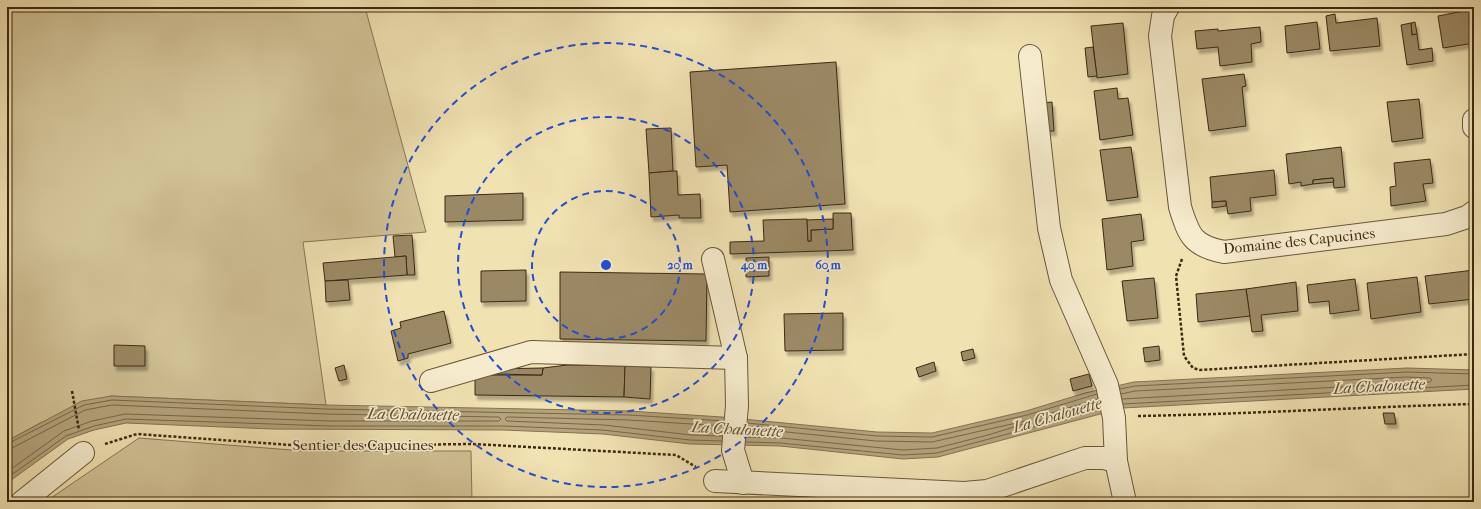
<svg xmlns="http://www.w3.org/2000/svg" width="1481" height="509" font-family="'IM FELL French Canon',serif">
<defs>
<filter id="shadow"><feDropShadow dx="2.5" dy="4.5" stdDeviation="1" flood-color="#0004"/></filter>
</defs>
<rect width="100%" height="100%" fill="#f1e2b2"/>
<filter id="stains"><feTurbulence type="fractalNoise" baseFrequency=".005" numOctaves="4"/><feColorMatrix values="0 0 0 0 .2 0 0 0 0 .09 0 0 0 0 .02 0 0 0 .5 -.17"/></filter>
<radialGradient id="worn" r=".72"><stop offset=".6" stop-color="#630" stop-opacity="0"/><stop offset="1" stop-color="#630" stop-opacity=".3"/></radialGradient>
<!-- green -->
<g fill="#d2c397" stroke="#887654">
<path d="M7 7H204V9L222 7H365L426 232 303 242 326 405 111 396 40 423 7 441Z"/>
<path d="M139 438 304 451H471L472 502H45Z"/>
</g>
<!-- water -->
<path fill="#b4a37c" stroke="#847252" d="M1407 368 1474 370V389L1123 408 938 457 903 459 780 446 690 444 603 434 503 430 272 429 126 423 94 430 68 439 7 483V441L82 401 111 396 326 405 629 411 722 417 877 432 932 433 1026 411 1085 393 1134 382Z"/>
<g fill="none" stroke-linecap="round" stroke-linejoin="round">
<!-- shore -->
<g stroke="#786647" stroke-width="1">
<path d="M1120 389 1135 386 1407 372 1474 374"/>
<path d="M1121 394 1135 391 1407 377 1430 378 1432 380 1430 382 1122 399"/>
<path d="M1098 399 1038 417 1036 419 1039 421 1099 404"/>
<path d="M1123 404 1474 385"/>
<path d="M747 423 877 436 932 437 1027 415 1097 394"/>
<path d="M722 436 691 435 604 425 507 421 505 419 507 417 629 420 723 426"/>
<path d="M746 437 781 438 903 450 937 448 988 435 1027 423 1025 421 932 442 876 441 747 428"/>
<path d="M746 442 780 443 903 455 937 453 1100 409"/>
<path d="M7 444 84 405 112 400 326 409 629 415 724 421"/>
<path d="M7 449 12 448 85 410 112 405 326 414 499 417 501 419 499 421H330L125 414 92 421 64 431 7 472"/>
<path d="M7 478 66 436 94 426 126 419 330 426H503L603 430 690 440 722 441"/>
</g>
</g>
<!-- building -->
<g fill="#9b8965" stroke="#3d2912" filter="url(#shadow)">
<path d="M1469 10 1474 43 1443 48 1438 16Z"/>
<path d="M1335 14 1336 23 1377 18 1380 46 1330 51 1326 16Z"/>
<path d="M1317 22 1320 49 1287 53 1285 26Z"/>
<path d="M1415 22 1417 34 1412 35 1411 23Z"/>
<path d="M1123 23 1128 74 1097 78 1091 26Z"/>
<path d="M1411 23 1412 35 1417 34 1419 50 1432 48 1433 61 1407 65 1401 25Z"/>
<path d="M1260 27 1261 42 1251 44 1252 62 1220 66 1218 47 1197 49 1195 31 1218 29V31Z"/>
<path d="M1093 47 1097 76 1088 77 1085 48Z"/>
<path d="M836 62 845 204 730 212 727 165 696 167 690 72Z"/>
<path d="M1244 74 1246 86 1242 87 1246 126 1209 131 1202 79Z"/>
<path d="M1117 88 1118 99 1128 98 1133 135 1100 140 1094 91Z"/>
<path d="M1419 99 1423 138 1392 142 1387 102Z"/>
<path d="M1052 102 1054 131H1043L1041 103Z"/>
<path d="M671 128 673 171 649 173 646 129Z"/>
<path d="M1131 147 1138 197 1107 201 1100 150Z"/>
<path d="M1341 147 1345 187 1334 188 1333 178 1313 180V184L1301 186V182L1289 184 1286 154Z"/>
<path d="M1430 159 1433 183 1423 184 1426 201 1391 206 1390 187 1396 186 1394 163Z"/>
<path d="M1274 170 1276 195 1250 198 1251 211 1228 214 1226 201 1212 202 1210 177Z"/>
<path d="M673 171H677L678 195 700 194 701 218H679V215L651 217 649 173Z"/>
<path d="M1333 178 1334 182 1313 184V180Z"/>
<path d="M523 193V220L445 222V196Z"/>
<path d="M1226 201V206L1212 208V202Z"/>
<path d="M833 213H851L853 250 730 254V242L764 241 763 220 807 219 808 241H811V230L833 229Z"/>
<path d="M1141 214 1144 240 1131 242 1133 266 1107 270 1102 219Z"/>
<path d="M833 219V229L811 230V241H808L807 220Z"/>
<path d="M412 235 415 275H407L406 256 395 257 393 236Z"/>
<path d="M406 256 407 275 325 281 323 263Z"/>
<path d="M769 257V276L746 277V258Z"/>
<path d="M526 270V301L481 302V271Z"/>
<path d="M1474 270V299L1429 304 1425 276Z"/>
<path d="M560 272 707 274 706 341 560 339Z"/>
<path d="M1417 277 1421 312 1371 319 1367 283Z"/>
<path d="M1154 278 1158 318 1127 321 1122 281Z"/>
<path d="M1355 279 1359 310 1330 314 1329 301 1309 303 1307 285Z"/>
<path d="M348 280 350 300 326 302 325 281Z"/>
<path d="M1296 282 1298 311 1261 315 1263 331 1252 332 1246 289Z"/>
<path d="M1246 289 1250 316 1198 322 1196 294Z"/>
<path d="M444 311 451 343 408 354V358L398 361 391 331 401 328 400 322Z"/>
<path d="M843 313V350L785 351 784 314Z"/>
<path d="M114 345 145 346V366H114Z"/>
<path d="M1159 346 1160 360 1145 362 1143 348Z"/>
<path d="M973 349 975 358 963 361 961 352Z"/>
<path d="M934 362 936 371 919 377 916 368Z"/>
<path d="M344 365 347 379 339 381 335 368Z"/>
<path d="M567 365 625 366 624 397 475 395V375H542L543 368Z"/>
<path d="M625 366 651 367 650 399 624 397Z"/>
<path d="M543 368 542 375 492 374V369Z"/>
<path d="M1089 374 1092 386 1073 391 1070 379Z"/>
<path d="M1383 413H1394L1396 424H1385Z"/>
</g>
<g fill="none" stroke-linecap="round" stroke-linejoin="round">
<defs>
<g id="minor">
<path d="M1168 7 1163 16 1160 36 1180 207C1189 236 1193 246 1224 252L1446 224 1467 217 1474 212"/>
<path d="M1030 56 1049 228 1061 280 1107 385 1114 418 1116 461"/>
<path d="M1474 120V127"/>
<path d="M713 259 736 358 737 406 733 450 743 483"/>
<path d="M431 381 531 352 736 358"/>
<path d="M715 481 964 493 987 491 1085 458H1104L1116 461 1125 502"/>
<path d="M22 502 83 453"/>
</g>
</defs>
<!-- minor casing -->
<use href="#minor" stroke="#6a573a" stroke-width="24"/>
<!-- path -->
<g stroke="#3d2912" stroke-width="2.5" stroke-dasharray="3 2" stroke-linecap="butt">
<path d="M1182 259 1176 276 1184 356 1193 368 1200 370 1474 354"/>
<path d="M72 391 79 430"/>
<path d="M1138 416C1250 414 1362 407 1474 404"/>
<path d="M105 444 137 434 305 446 473 444 676 455 696 467"/>
</g>
<!-- minor -->
<use href="#minor" stroke="#f6eccd" stroke-width="22"/>
</g>
<!-- distance rings -->
<g fill="none" stroke="#1d4ed8" stroke-width="2" stroke-dasharray="7 5">
<circle cx="606" cy="265" r="74"/>
<circle cx="606" cy="265" r="148"/>
<circle cx="606" cy="265" r="222"/>
</g>
<g text-anchor="middle" dominant-baseline="central" stroke-width="3.5" stroke-linejoin="round" paint-order="stroke">
<!-- street labels -->
<g font-size="15" fill="#3d2912" stroke="#f6eccd">
<text transform="translate(1299 241) rotate(-6)">Domaine des Capucines</text>
<text x="363" y="445">Sentier des Capucines</text>
</g>
<!-- water labels -->
<g font-size="16" font-style="italic" fill="#614e32" stroke="#f6eccd">
<text transform="translate(1379 386) rotate(-3)">La Chalouette</text>
<text transform="translate(413 414) rotate(1)">La Chalouette</text>
<text transform="translate(1057 415) rotate(-16)">La Chalouette</text>
<text transform="translate(737 429) rotate(3)">La Chalouette</text>
</g>
</g>
<circle cx="606" cy="265" r="6" fill="#1d4ed8" stroke="#f6eccd" stroke-width="2"/>
<g font-size="12" text-anchor="middle" font-weight="bold" fill="#1d4ed8" stroke="#f6eccd" stroke-width="3.5" stroke-linejoin="round" paint-order="stroke">
<text x="680" y="269">20 m</text>
<text x="754" y="269">40 m</text>
<text x="828" y="269">60 m</text>
</g>
<!-- margin -->
<rect width="1481" height="509" fill="none" stroke="#f1e2b2" stroke-width="24"/>
<rect x="8" y="8" width="1465" height="493" fill="none" stroke="#3d2912" stroke-width="2"/>
<rect x="12" y="12" width="1457" height="485" fill="none" stroke="#3d2912"/>
<rect width="100%" height="100%" filter="url(#stains)"/>
<rect width="100%" height="100%" fill="url(#worn)"/>
</svg>
